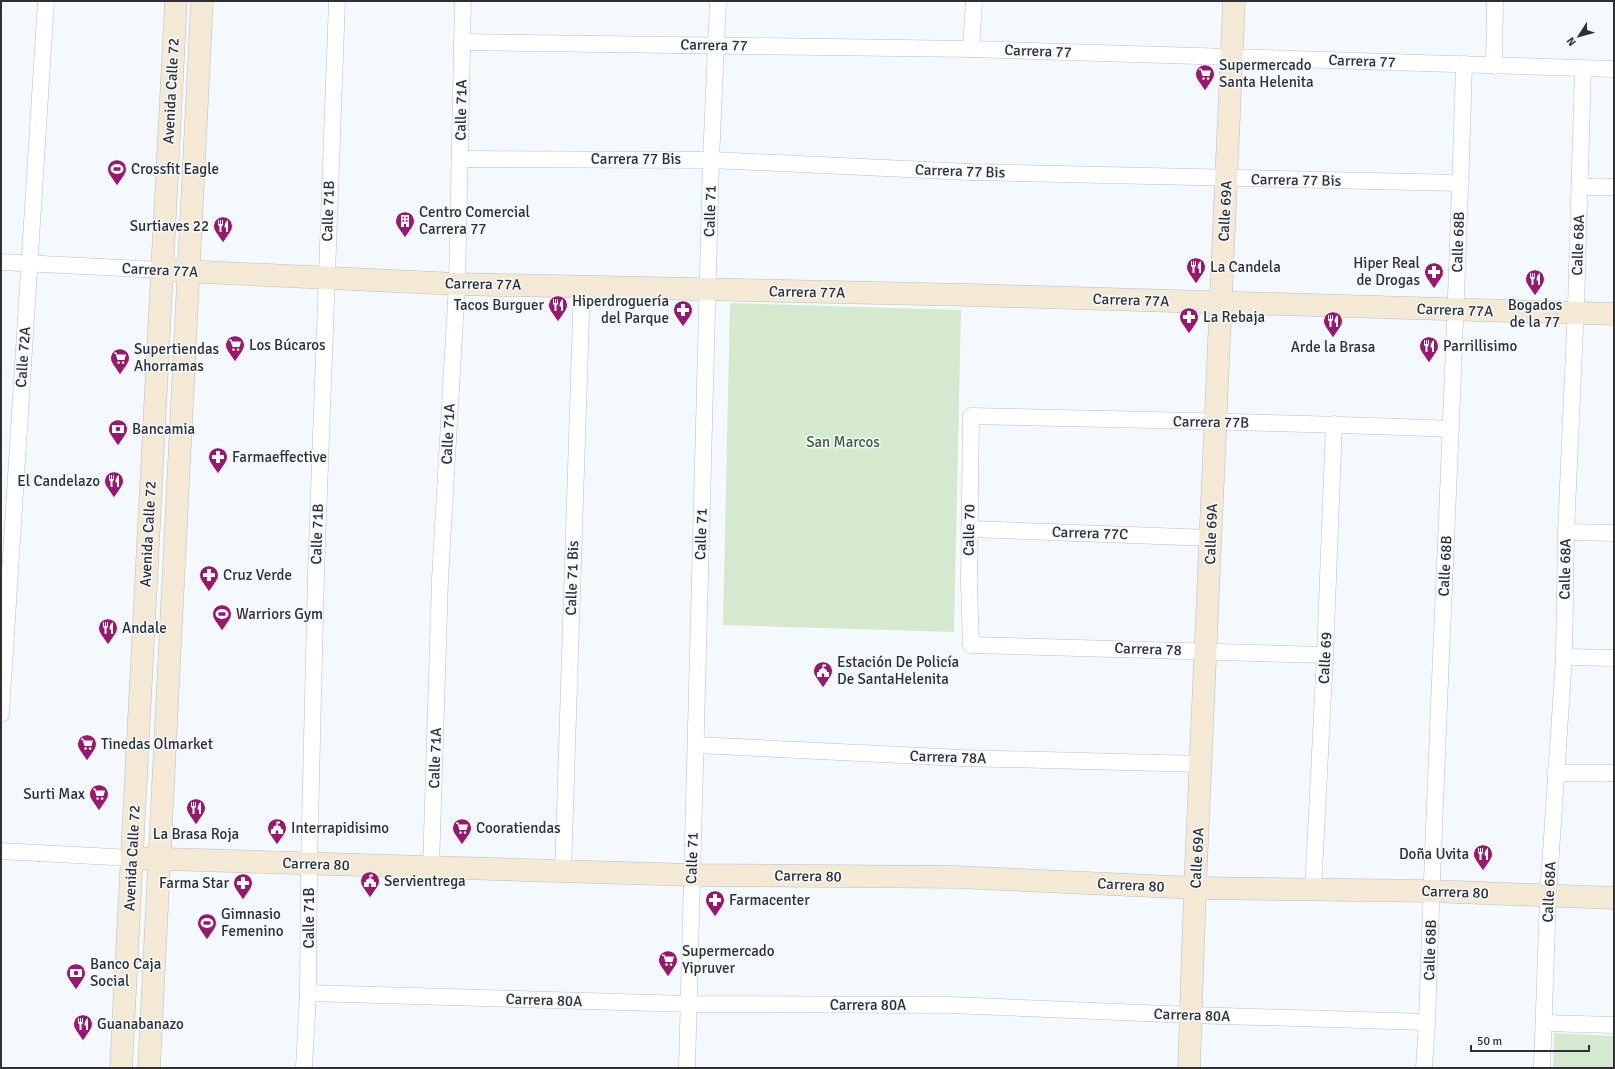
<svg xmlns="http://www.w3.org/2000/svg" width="1615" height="1069" font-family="Signika,sans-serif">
<rect width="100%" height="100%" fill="#f4f9fe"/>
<!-- park -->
<g fill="#d5e9cf">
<path d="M730 303 961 310 954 632 723 625Z"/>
<path d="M1554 1033 1614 1036V1068H1553Z"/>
</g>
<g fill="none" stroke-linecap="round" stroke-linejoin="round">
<defs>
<g id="street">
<path d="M462 42 971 49 1614 69"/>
<path d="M971 49 974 1"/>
<path d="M1494 66 1495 1"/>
<path d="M460 159 711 160 970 172 1461 183"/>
<path d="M1580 187H1614"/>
<path d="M1 262 162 270"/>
<path d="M969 529 1211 538"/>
<path d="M1566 532 1614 533"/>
<path d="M1325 655 971 645 969 583 971 416C1131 420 1291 422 1451 429"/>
<path d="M1564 657 1614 658"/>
<path d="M1 714 46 1"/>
<path d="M696 745 962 758 1201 764"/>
<path d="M1555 773H1614"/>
<path d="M1 851 132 858"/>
<path d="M431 867 440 579 457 284 463 1"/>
<path d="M563 871 582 285"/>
<path d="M1313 891 1325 655 1334 424"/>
<path d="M308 993 689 1004 950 1005 1191 1015 1427 1022"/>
<path d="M1544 1023 1614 1025"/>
<path d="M304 1068 308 993 309 864 316 574 337 1"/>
<path d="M687 1068 711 160 718 1"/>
<path d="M1424 1068 1427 1022C1437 703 1455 384 1464 64"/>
<path d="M1542 1068 1548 897 1564 657 1566 532 1576 305 1583 69"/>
</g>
<g id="secondary">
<path d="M162 270 457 284 971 295 1614 314"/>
<path d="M132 858 692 875 956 877 1195 888 1431 891 1614 898"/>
<path d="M121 1068 176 1"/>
<path d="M149 1068 202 1"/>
<path d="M1189 1068 1195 888 1234 1"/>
</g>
</defs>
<!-- street casing -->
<use href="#street" stroke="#b9bec3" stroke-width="17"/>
<!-- secondary casing -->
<use href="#secondary" stroke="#b9bec3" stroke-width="23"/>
<!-- street -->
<use href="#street" stroke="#fff" stroke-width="16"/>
<!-- secondary -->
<use href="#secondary" stroke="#f4e9d4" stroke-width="22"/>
</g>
<!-- icons -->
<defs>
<symbol id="supermarket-pin" viewBox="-11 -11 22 30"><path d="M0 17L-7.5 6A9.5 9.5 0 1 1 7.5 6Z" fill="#99176d" stroke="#f4f9fe"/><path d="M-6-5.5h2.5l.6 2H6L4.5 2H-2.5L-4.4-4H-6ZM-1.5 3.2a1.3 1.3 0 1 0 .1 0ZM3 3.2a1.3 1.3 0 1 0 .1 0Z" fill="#fff"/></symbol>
<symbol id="stadium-pin" viewBox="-11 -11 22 30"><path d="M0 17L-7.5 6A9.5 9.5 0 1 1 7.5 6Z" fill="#99176d" stroke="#f4f9fe"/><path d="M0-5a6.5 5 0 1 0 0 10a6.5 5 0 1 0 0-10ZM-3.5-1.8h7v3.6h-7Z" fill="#fff"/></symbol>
<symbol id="building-pin" viewBox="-11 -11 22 30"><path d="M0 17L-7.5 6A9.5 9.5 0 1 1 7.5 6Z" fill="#99176d" stroke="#f4f9fe"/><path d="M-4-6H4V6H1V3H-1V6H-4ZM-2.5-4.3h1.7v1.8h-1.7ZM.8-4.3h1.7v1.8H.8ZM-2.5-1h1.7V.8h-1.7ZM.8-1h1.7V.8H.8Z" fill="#fff"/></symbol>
<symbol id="restaurant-pin" viewBox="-11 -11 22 30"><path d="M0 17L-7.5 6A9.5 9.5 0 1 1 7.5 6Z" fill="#99176d" stroke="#f4f9fe"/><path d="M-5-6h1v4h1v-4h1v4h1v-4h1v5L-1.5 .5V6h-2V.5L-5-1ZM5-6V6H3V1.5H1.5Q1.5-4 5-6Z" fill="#fff"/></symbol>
<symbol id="pharmacy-pin" viewBox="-11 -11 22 30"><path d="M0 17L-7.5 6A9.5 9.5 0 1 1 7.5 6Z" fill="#99176d" stroke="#f4f9fe"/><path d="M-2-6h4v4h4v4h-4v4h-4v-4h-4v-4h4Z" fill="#fff"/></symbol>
<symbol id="bank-pin" viewBox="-11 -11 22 30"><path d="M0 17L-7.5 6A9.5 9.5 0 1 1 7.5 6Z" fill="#99176d" stroke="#f4f9fe"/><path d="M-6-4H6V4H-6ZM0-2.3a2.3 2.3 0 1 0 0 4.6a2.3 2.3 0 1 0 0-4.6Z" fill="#fff"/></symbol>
<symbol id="civic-pin" viewBox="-11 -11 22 30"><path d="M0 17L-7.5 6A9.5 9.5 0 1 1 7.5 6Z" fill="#99176d" stroke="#f4f9fe"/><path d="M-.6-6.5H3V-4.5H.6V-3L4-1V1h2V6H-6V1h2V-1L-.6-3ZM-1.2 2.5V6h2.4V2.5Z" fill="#fff"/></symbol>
</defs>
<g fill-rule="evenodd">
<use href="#supermarket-pin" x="1194" y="63" width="22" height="30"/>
<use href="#stadium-pin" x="106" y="158" width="22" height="30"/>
<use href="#building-pin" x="394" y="210" width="22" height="30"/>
<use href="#restaurant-pin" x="212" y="215" width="22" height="30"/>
<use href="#restaurant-pin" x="1185" y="256" width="22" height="30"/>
<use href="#pharmacy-pin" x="1423" y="261" width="22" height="30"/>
<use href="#restaurant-pin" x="1524" y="268" width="22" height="30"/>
<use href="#restaurant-pin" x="547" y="294" width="22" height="30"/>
<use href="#pharmacy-pin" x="672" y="299" width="22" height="30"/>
<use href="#pharmacy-pin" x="1178" y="306" width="22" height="30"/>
<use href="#restaurant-pin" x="1322" y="310" width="22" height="30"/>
<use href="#supermarket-pin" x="224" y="334" width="22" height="30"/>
<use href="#restaurant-pin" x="1418" y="335" width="22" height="30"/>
<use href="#supermarket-pin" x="109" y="347" width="22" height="30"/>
<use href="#bank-pin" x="107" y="418" width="22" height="30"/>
<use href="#pharmacy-pin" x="207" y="446" width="22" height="30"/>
<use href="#restaurant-pin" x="103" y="470" width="22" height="30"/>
<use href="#pharmacy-pin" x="198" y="564" width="22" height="30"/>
<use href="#stadium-pin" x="211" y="603" width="22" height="30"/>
<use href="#restaurant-pin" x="97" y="617" width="22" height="30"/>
<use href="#civic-pin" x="812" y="660" width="22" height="30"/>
<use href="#supermarket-pin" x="76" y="733" width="22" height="30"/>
<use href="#supermarket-pin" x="88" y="783" width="22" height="30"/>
<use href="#restaurant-pin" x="185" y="797" width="22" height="30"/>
<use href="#civic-pin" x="266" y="817" width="22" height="30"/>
<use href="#supermarket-pin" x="451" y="817" width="22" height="30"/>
<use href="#restaurant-pin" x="1472" y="843" width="22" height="30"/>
<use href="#civic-pin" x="359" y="870" width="22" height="30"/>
<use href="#pharmacy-pin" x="232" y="872" width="22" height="30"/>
<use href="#pharmacy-pin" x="704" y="889" width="22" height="30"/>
<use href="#stadium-pin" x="196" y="912" width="22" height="30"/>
<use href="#supermarket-pin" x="657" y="949" width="22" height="30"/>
<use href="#bank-pin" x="65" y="962" width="22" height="30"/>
<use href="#restaurant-pin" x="72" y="1013" width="22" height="30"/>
</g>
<g text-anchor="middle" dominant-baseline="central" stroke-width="3" stroke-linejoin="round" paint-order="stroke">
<!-- street labels -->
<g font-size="15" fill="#2e3032" stroke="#f4f9fe">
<text transform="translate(714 45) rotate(1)">Carrera 77</text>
<text transform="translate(1038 51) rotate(2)">Carrera 77</text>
<text transform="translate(1362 61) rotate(2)">Carrera 77</text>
<text transform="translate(171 91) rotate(-87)">Avenida Calle 72</text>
<text transform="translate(461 110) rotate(-89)">Calle 71A</text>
<text x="636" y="159">Carrera 77 Bis</text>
<text transform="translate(960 171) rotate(2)">Carrera 77 Bis</text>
<text transform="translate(1296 180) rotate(1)">Carrera 77 Bis</text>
<text transform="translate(328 211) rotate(-88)">Calle 71B</text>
<text transform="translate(710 211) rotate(-88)">Calle 71</text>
<text transform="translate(1225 211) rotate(-87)">Calle 69A</text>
<text transform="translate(1458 242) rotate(-88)">Calle 68B</text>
<text transform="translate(1578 245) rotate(-88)">Calle 68A</text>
<text transform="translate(160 270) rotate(3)">Carrera 77A</text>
<text transform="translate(483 284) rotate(1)">Carrera 77A</text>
<text transform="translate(807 292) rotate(1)">Carrera 77A</text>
<text transform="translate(1131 300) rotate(2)">Carrera 77A</text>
<text transform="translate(1455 310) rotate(2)">Carrera 77A</text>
<text transform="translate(23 357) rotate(-86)">Calle 72A</text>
<text transform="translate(1211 422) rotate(1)">Carrera 77B</text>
<text transform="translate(448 434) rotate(-87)">Calle 71A</text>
<text transform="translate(969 530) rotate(-89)">Calle 70</text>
<text transform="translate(1090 533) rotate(2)">Carrera 77C</text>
<text transform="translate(148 534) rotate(-87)">Avenida Calle 72</text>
<text transform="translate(317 534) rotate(-88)">Calle 71B</text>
<text transform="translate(701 534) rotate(-88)">Calle 71</text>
<text transform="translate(1211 534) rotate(-88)">Calle 69A</text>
<text transform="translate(1445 566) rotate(-87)">Calle 68B</text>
<text transform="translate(1565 569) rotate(-89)">Calle 68A</text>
<text transform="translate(572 578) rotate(-88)">Calle 71 Bis</text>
<text transform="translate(1148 649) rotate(2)">Carrera 78</text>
<text transform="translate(1325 658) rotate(-87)">Calle 69</text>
<text transform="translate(948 757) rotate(2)">Carrera 78A</text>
<text transform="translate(435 758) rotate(-88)">Calle 71A</text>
<text transform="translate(132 858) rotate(-87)">Avenida Calle 72</text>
<text transform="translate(692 858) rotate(-88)">Calle 71</text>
<text transform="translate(1197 858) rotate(-87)">Calle 69A</text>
<text transform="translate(316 864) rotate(2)">Carrera 80</text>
<text transform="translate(808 876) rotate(1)">Carrera 80</text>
<text transform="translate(1131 885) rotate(3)">Carrera 80</text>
<text transform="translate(1455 892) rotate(2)">Carrera 80</text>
<text transform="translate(1549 892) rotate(-87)">Calle 68A</text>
<text transform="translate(309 918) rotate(-90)">Calle 71B</text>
<text transform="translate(1430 950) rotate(-88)">Calle 68B</text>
<text transform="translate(544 1000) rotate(2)">Carrera 80A</text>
<text x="868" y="1005">Carrera 80A</text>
<text transform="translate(1192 1015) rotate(2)">Carrera 80A</text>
</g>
<!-- poi labels -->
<g font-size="15" fill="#2e3032" stroke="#f4f9fe" text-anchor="start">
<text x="1219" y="65">Supermercado<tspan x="1219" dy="17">Santa Helenita</tspan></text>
<text x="131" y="169">Crossfit Eagle</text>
<text x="419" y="212">Centro Comercial<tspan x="419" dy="17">Carrera 77</tspan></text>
<text x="209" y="226" text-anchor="end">Surtiaves 22</text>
<text x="1420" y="263" text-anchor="end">Hiper Real<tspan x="1420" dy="17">de Drogas</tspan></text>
<text x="1210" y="267">La Candela</text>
<text x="669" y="301" text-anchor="end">Hiperdroguería<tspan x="669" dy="17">del Parque</tspan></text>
<text x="544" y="305" text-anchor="end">Tacos Burguer</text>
<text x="1535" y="305" text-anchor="middle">Bogados<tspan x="1535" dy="17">de la 77</tspan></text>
<text x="1203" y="317">La Rebaja</text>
<text x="249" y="345">Los Búcaros</text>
<text x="1443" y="346">Parrillisimo</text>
<text x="1333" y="347" text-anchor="middle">Arde la Brasa</text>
<text x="134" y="349">Supertiendas<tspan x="134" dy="17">Ahorramas</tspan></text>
<text x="132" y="429">Bancamia</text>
<text x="232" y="457">Farmaeffective</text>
<text x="100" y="481" text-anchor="end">El Candelazo</text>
<text x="223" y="575">Cruz Verde</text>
<text x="236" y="614">Warriors Gym</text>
<text x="122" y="628">Andale</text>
<text x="837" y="662">Estación De Policía<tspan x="837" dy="17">De SantaHelenita</tspan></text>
<text x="101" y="744">Tinedas Olmarket</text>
<text x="85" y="794" text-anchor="end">Surti Max</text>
<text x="291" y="828">Interrapidisimo</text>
<text x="476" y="828">Cooratiendas</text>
<text x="196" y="834" text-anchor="middle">La Brasa Roja</text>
<text x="1469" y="854" text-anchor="end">Doña Uvita</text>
<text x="384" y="881">Servientrega</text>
<text x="229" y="883" text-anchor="end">Farma Star</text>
<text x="729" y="900">Farmacenter</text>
<text x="221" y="914">Gimnasio<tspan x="221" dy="17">Femenino</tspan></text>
<text x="682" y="951">Supermercado<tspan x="682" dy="17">Yipruver</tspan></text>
<text x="90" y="964">Banco Caja<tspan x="90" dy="17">Social</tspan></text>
<text x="97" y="1024">Guanabanazo</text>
</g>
<!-- park labels -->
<g font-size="15" fill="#3c5d32" stroke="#f4f9fe">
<text x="843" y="442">San Marcos</text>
</g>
</g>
<!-- border -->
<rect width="1615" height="1069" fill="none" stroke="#2e3032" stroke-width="4"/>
<!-- north arrow -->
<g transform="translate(1579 36) rotate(234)" stroke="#f4f9fe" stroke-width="3" paint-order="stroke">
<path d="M0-3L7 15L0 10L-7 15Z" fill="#2e3032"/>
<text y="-6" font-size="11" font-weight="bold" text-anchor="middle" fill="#2e3032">N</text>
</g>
<!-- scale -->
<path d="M1471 1045v6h118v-6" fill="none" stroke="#2e3032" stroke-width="2"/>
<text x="1477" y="1045" font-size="12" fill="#2e3032" stroke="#f4f9fe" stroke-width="3" paint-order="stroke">50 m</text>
</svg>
